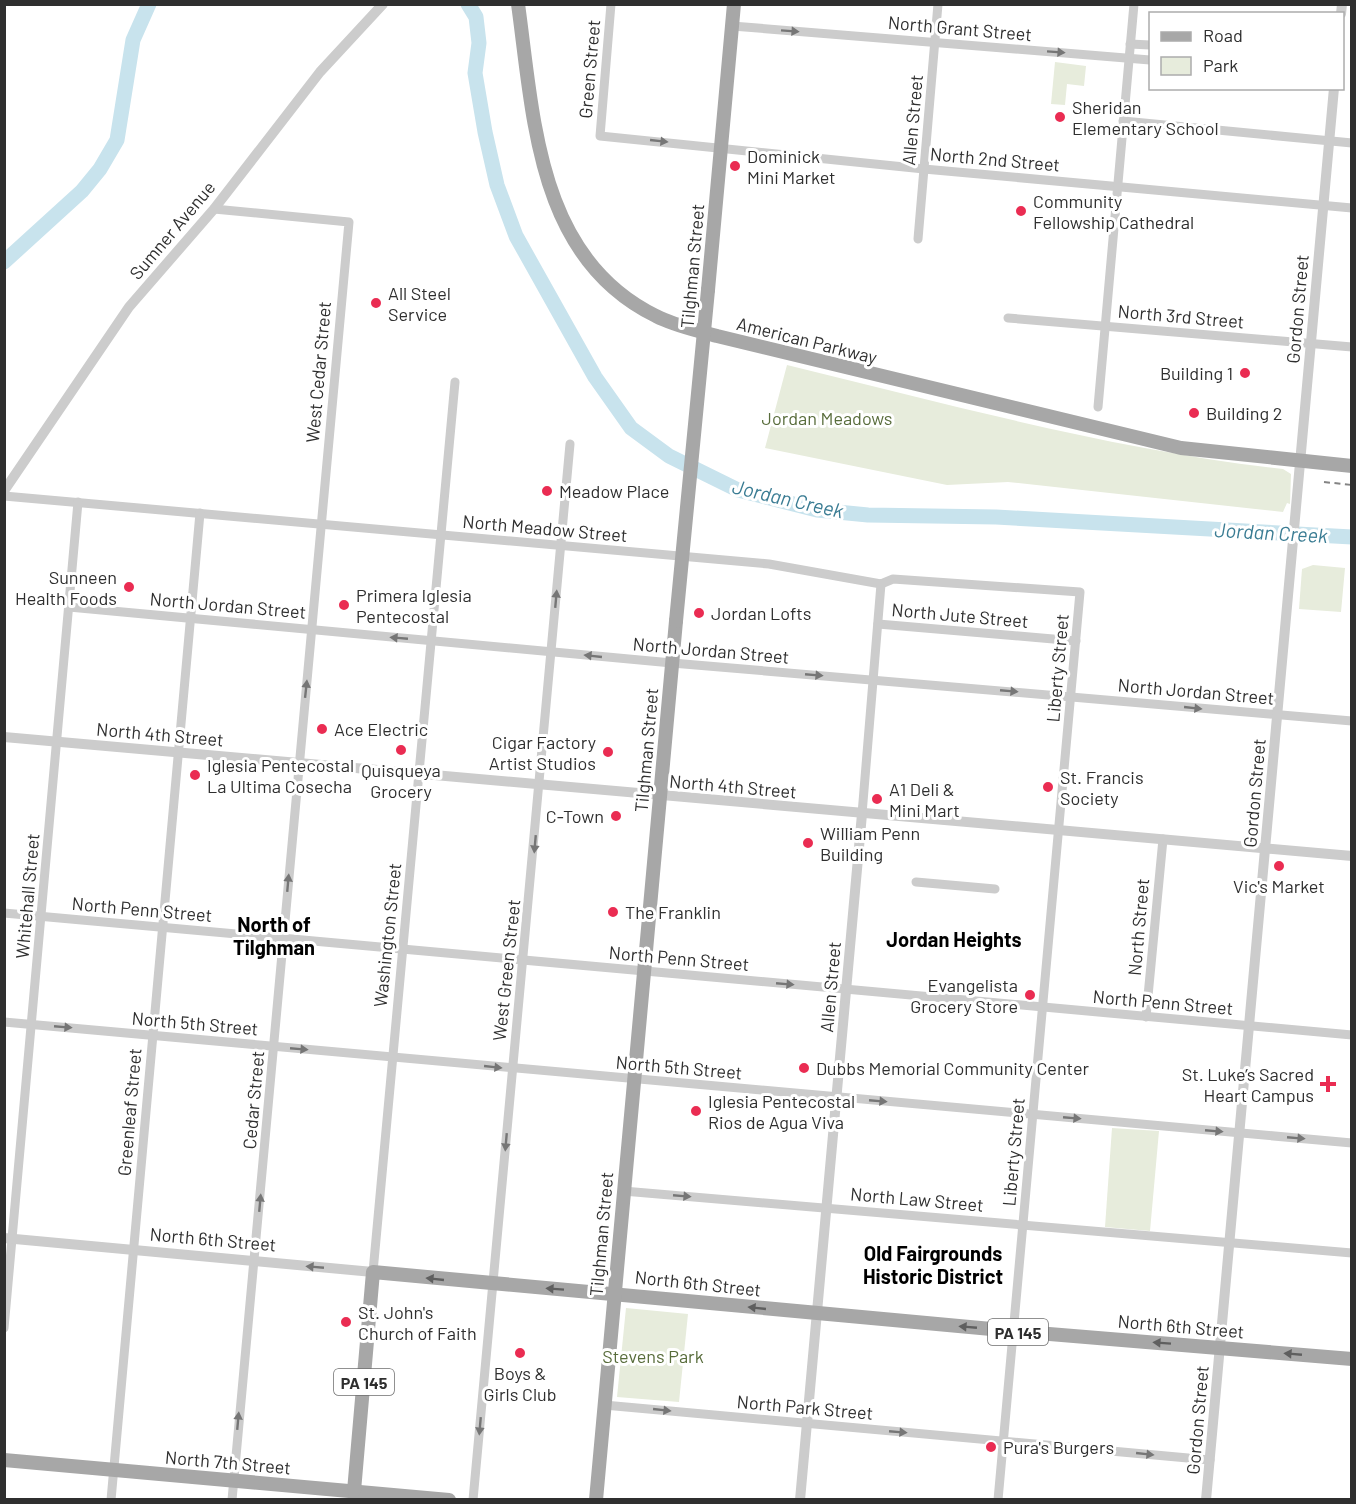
<svg xmlns="http://www.w3.org/2000/svg" width="1356" height="1504" font-family="Barlow,sans-serif">
<rect width="100%" height="100%" fill="#fff"/>
<!-- green -->
<g fill="#e7ecdc">
<path d="M1055 62 1086 66 1084 86 1067 84 1065 105 1051 104Z"/>
<path d="M787 365C951 405 1115 450 1283 469L1291 474 1290 504 1287 503 1283 512 1008 482 947 485 765 448Z"/>
<path d="M1313 565 1345 568 1341 612 1299 609 1302 569Z"/>
<path d="M1112 1128 1159 1131 1150 1231 1105 1227Z"/>
<path d="M626 1308 688 1314 679 1402 617 1397Z"/>
</g>
<g fill="none" stroke-linecap="round" stroke-linejoin="round">
<!-- river -->
<g stroke="#c8e3ed" stroke-width="15">
<path d="M468 4 476 17 479 43 475 73 485 132 497 185 516 236 595 377 631 428 669 456 738 490 817 510 868 515 996 517 1352 537"/>
<path d="M4 262 82 191 100 169 117 140 133 40 149 4"/>
</g>
<!-- minor -->
<g stroke="#ccc" stroke-width="9">
<path d="M611 4 600 136 924 169 1352 208"/>
<path d="M732 26 1150 60"/>
<path d="M1130 44 1150 45"/>
<path d="M1123 121 1352 143"/>
<path d="M214 209 349 222 232 1500"/>
<path d="M918 239 938 4"/>
<path d="M1008 318 1352 347"/>
<path d="M1098 407 1134 4"/>
<path d="M4 496 769 564 881 584 893 579 1080 592 998 1500"/>
<path d="M69 607 672 663 1352 721"/>
<path d="M878 624 1076 641"/>
<path d="M862 814 881 584"/>
<path d="M916 882 995 889"/>
<path d="M4 913 1352 1035"/>
<path d="M1146 1017 1163 839"/>
<path d="M4 1022 1352 1143"/>
<path d="M623 1191 1352 1253"/>
<path d="M373 1272 455 382"/>
<path d="M4 1328 78 502"/>
<path d="M604 1405 1210 1460"/>
<path d="M111 1500 200 513"/>
<path d="M473 1500 570 444"/>
</g>
<!-- tertiary -->
<g stroke="#ccc" stroke-width="10">
<path d="M1341 14 1342 4"/>
<path d="M4 491 129 307 214 209 320 72 383 4"/>
<path d="M4 737 1352 856"/>
<path d="M4 1238 373 1272"/>
<path d="M800 1500 862 814"/>
<path d="M1206 1500 1334 88"/>
</g>
<!-- primary -->
<g stroke="#a7a7a7" stroke-width="14">
<path d="M518 4C534 119 537 258 656 316 675 326 697 330 717 336L1181 448 1352 466"/>
<path d="M708 290 734 4"/>
<path d="M4 1460 449 1500"/>
<path d="M354 1491 373 1272 1013 1331 1352 1359"/>
<path d="M596 1500 676 621"/>
</g>
<!-- rail -->
<path stroke="#848484" stroke-width="2" stroke-dasharray="6 4.5" stroke-linecap="butt" d="M1324 482 1352 485"/>
<!-- primary-bridge -->
<path stroke="#a7a7a7" stroke-width="14" d="M676 621 708 290"/>
</g>
<!-- one-way arrows -->
<defs><path id="oneway-solid" d="M-6-.8H1V-3.2L6.5 0L1 3.2V.8H-6Z" transform="scale(1.5)"/></defs>
<g fill="#767676">
<use href="#oneway-solid" transform="translate(790 31) rotate(4)"/>
<use href="#oneway-solid" transform="translate(1056 52) rotate(4)"/>
<use href="#oneway-solid" transform="translate(659 141) rotate(6)"/>
<use href="#oneway-solid" transform="translate(556 599) rotate(-85)"/>
<use href="#oneway-solid" transform="translate(399 638) rotate(-175)"/>
<use href="#oneway-solid" transform="translate(593 656) rotate(-174)"/>
<use href="#oneway-solid" transform="translate(814 675) rotate(5)"/>
<use href="#oneway-solid" transform="translate(306 689) rotate(-84)"/>
<use href="#oneway-solid" transform="translate(1009 691) rotate(5)"/>
<use href="#oneway-solid" transform="translate(1193 708) rotate(6)"/>
<use href="#oneway-solid" transform="translate(535 844) rotate(95)"/>
<use href="#oneway-solid" transform="translate(288 883) rotate(-85)"/>
<use href="#oneway-solid" transform="translate(785 984) rotate(5)"/>
<use href="#oneway-solid" transform="translate(63 1027) rotate(5)"/>
<use href="#oneway-solid" transform="translate(299 1049) rotate(5)"/>
<use href="#oneway-solid" transform="translate(493 1067) rotate(6)"/>
<use href="#oneway-solid" transform="translate(878 1101) rotate(5)"/>
<use href="#oneway-solid" transform="translate(1072 1118) rotate(5)"/>
<use href="#oneway-solid" transform="translate(1214 1131) rotate(5)"/>
<use href="#oneway-solid" transform="translate(1296 1138) rotate(5)"/>
<use href="#oneway-solid" transform="translate(506 1142) rotate(95)"/>
<use href="#oneway-solid" transform="translate(682 1196) rotate(5)"/>
<use href="#oneway-solid" transform="translate(260 1203) rotate(-85)"/>
<use href="#oneway-solid" transform="translate(315 1267) rotate(-175)"/>
<use href="#oneway-solid" transform="translate(662 1410) rotate(6)"/>
<use href="#oneway-solid" transform="translate(238 1421) rotate(-85)"/>
<use href="#oneway-solid" transform="translate(480 1426) rotate(95)"/>
<use href="#oneway-solid" transform="translate(898 1432) rotate(5)"/>
<use href="#oneway-solid" transform="translate(1145 1454) rotate(6)"/>
</g>
<g fill="#5f5f5f">
<use href="#oneway-solid" transform="translate(435 1279) rotate(-174)"/>
<use href="#oneway-solid" transform="translate(555 1289) rotate(-176)"/>
<use href="#oneway-solid" transform="translate(757 1308) rotate(-174)"/>
<use href="#oneway-solid" transform="translate(968 1327) rotate(-175)"/>
<use href="#oneway-solid" transform="translate(1162 1343) rotate(-176)"/>
<use href="#oneway-solid" transform="translate(1293 1354) rotate(-175)"/>
</g>
<!-- markers -->
<g fill="#ea2c52" stroke="#fff" stroke-width="2">
<circle cx="1060" cy="117" r="6"/>
<circle cx="735" cy="166" r="6"/>
<circle cx="1021" cy="211" r="6"/>
<circle cx="376" cy="303" r="6"/>
<circle cx="1245" cy="373" r="6"/>
<circle cx="1194" cy="413" r="6"/>
<circle cx="547" cy="491" r="6"/>
<circle cx="129" cy="587" r="6"/>
<circle cx="344" cy="605" r="6"/>
<circle cx="699" cy="613" r="6"/>
<circle cx="322" cy="729" r="6"/>
<circle cx="401" cy="750" r="6"/>
<circle cx="608" cy="752" r="6"/>
<circle cx="195" cy="775" r="6"/>
<circle cx="1048" cy="787" r="6"/>
<circle cx="877" cy="799" r="6"/>
<circle cx="616" cy="816" r="6"/>
<circle cx="808" cy="843" r="6"/>
<circle cx="1279" cy="866" r="6"/>
<circle cx="613" cy="912" r="6"/>
<circle cx="1030" cy="995" r="6"/>
<circle cx="804" cy="1068" r="6"/>
<path d="M1325 1075h6v6h6v6h-6v6h-6v-6h-6v-6h6z"/>
<circle cx="696" cy="1111" r="6"/>
<circle cx="346" cy="1322" r="6"/>
<circle cx="520" cy="1353" r="6"/>
<circle cx="991" cy="1447" r="6"/>
</g>
<g text-anchor="middle" dominant-baseline="central" stroke-width="6" stroke-linejoin="round" paint-order="stroke">
<!-- shield labels -->
<g fill="#fff" stroke="#6d6d6d" stroke-width="1.5">
<rect x="988" y="1319" width="60" height="26" rx="4.5"/>
<rect x="334" y="1369" width="60" height="26" rx="4.5"/>
</g>
<g font-size="16" font-weight="bold" fill="#2f2f2f">
<text x="1018" y="1332">PA 145</text>
<text x="364" y="1382">PA 145</text>
</g>
<!-- street labels -->
<g font-size="18" fill="#2f2f2f" stroke="#fff">
<text transform="translate(960 28) rotate(5)">North Grant Street</text>
<text transform="translate(589 69) rotate(-85)">Green Street</text>
<text transform="translate(912 120) rotate(-85)">Allen Street</text>
<text transform="translate(995 159) rotate(5)">North 2nd Street</text>
<text transform="translate(172 230) rotate(-50)">Sumner Avenue</text>
<text transform="translate(692 266) rotate(-85)">Tilghman Street</text>
<text transform="translate(1297 309) rotate(-85)">Gordon Street</text>
<text transform="translate(1181 316) rotate(5)">North 3rd Street</text>
<text transform="translate(807 340) rotate(14)">American Parkway</text>
<text transform="translate(318 372) rotate(-85)">West Cedar Street</text>
<text transform="translate(545 528) rotate(5)">North Meadow Street</text>
<text transform="translate(228 605) rotate(5)">North Jordan Street</text>
<text transform="translate(960 615) rotate(5)">North Jute Street</text>
<text transform="translate(711 650) rotate(5)">North Jordan Street</text>
<text transform="translate(1057 668) rotate(-85)">Liberty Street</text>
<text transform="translate(1196 691) rotate(5)">North Jordan Street</text>
<text transform="translate(160 734) rotate(5)">North 4th Street</text>
<text transform="translate(646 750) rotate(-85)">Tilghman Street</text>
<text transform="translate(733 786) rotate(5)">North 4th Street</text>
<text transform="translate(1254 793) rotate(-85)">Gordon Street</text>
<text transform="translate(27 896) rotate(-85)">Whitehall Street</text>
<text transform="translate(142 909) rotate(5)">North Penn Street</text>
<text transform="translate(1138 927) rotate(-85)">North Street</text>
<text transform="translate(387 935) rotate(-84)">Washington Street</text>
<text transform="translate(679 958) rotate(5)">North Penn Street</text>
<text transform="translate(506 970) rotate(-84)">West Green Street</text>
<text transform="translate(830 987) rotate(-85)">Allen Street</text>
<text transform="translate(1163 1002) rotate(5)">North Penn Street</text>
<text transform="translate(195 1023) rotate(5)">North 5th Street</text>
<text transform="translate(679 1067) rotate(5)">North 5th Street</text>
<text transform="translate(253 1100) rotate(-85)">Cedar Street</text>
<text transform="translate(129 1112) rotate(-85)">Greenleaf Street</text>
<text transform="translate(1013 1152) rotate(-85)">Liberty Street</text>
<text transform="translate(917 1199) rotate(5)">North Law Street</text>
<text transform="translate(601 1234) rotate(-85)">Tilghman Street</text>
<text transform="translate(213 1239) rotate(5)">North 6th Street</text>
<text transform="translate(698 1283) rotate(6)">North 6th Street</text>
<text transform="translate(1181 1326) rotate(5)">North 6th Street</text>
<text transform="translate(805 1407) rotate(5)">North Park Street</text>
<text transform="translate(1197 1420) rotate(-85)">Gordon Street</text>
<text transform="translate(228 1462) rotate(5)">North 7th Street</text>
</g>
<!-- poi labels -->
<g font-size="18" fill="#2f2f2f" stroke="#fff" text-anchor="start">
<text x="1072" y="107">Sheridan<tspan x="1072" dy="21">Elementary School</tspan></text>
<text x="747" y="156">Dominick<tspan x="747" dy="21">Mini Market</tspan></text>
<text x="1033" y="201">Community<tspan x="1033" dy="21">Fellowship Cathedral</tspan></text>
<text x="388" y="293">All Steel<tspan x="388" dy="21">Service</tspan></text>
<text x="1233" y="373" text-anchor="end">Building 1</text>
<text x="1206" y="413">Building 2</text>
<text x="559" y="491">Meadow Place</text>
<text x="117" y="577" text-anchor="end">Sunneen<tspan x="117" dy="21">Health Foods</tspan></text>
<text x="356" y="595">Primera Iglesia<tspan x="356" dy="21">Pentecostal</tspan></text>
<text x="711" y="613">Jordan Lofts</text>
<text x="334" y="729">Ace Electric</text>
<text x="596" y="742" text-anchor="end">Cigar Factory<tspan x="596" dy="21">Artist Studios</tspan></text>
<text x="207" y="765">Iglesia Pentecostal<tspan x="207" dy="21">La Ultima Cosecha</tspan></text>
<text x="401" y="770" text-anchor="middle">Quisqueya<tspan x="401" dy="21">Grocery</tspan></text>
<text x="1060" y="777">St. Francis<tspan x="1060" dy="21">Society</tspan></text>
<text x="889" y="789">A1 Deli &amp;<tspan x="889" dy="21">Mini Mart</tspan></text>
<text x="604" y="816" text-anchor="end">C-Town</text>
<text x="820" y="833">William Penn<tspan x="820" dy="21">Building</tspan></text>
<text x="1279" y="886" text-anchor="middle">Vic's Market</text>
<text x="625" y="912">The Franklin</text>
<text x="1018" y="985" text-anchor="end">Evangelista<tspan x="1018" dy="21">Grocery Store</tspan></text>
<text x="816" y="1068">Dubbs Memorial Community Center</text>
<text x="1314" y="1074" text-anchor="end">St. Luke’s Sacred<tspan x="1314" dy="21">Heart Campus</tspan></text>
<text x="708" y="1101">Iglesia Pentecostal<tspan x="708" dy="21">Rios de Agua Viva</tspan></text>
<text x="358" y="1312">St. John's<tspan x="358" dy="21">Church of Faith</tspan></text>
<text x="520" y="1373" text-anchor="middle">Boys &amp;<tspan x="520" dy="21">Girls Club</tspan></text>
<text x="1003" y="1447">Pura's Burgers</text>
</g>
<!-- park labels -->
<g font-size="18" fill="#586c3b" stroke="#fff">
<text x="827" y="418">Jordan Meadows</text>
<text x="653" y="1356">Stevens Park</text>
</g>
<!-- water labels -->
<g font-size="20" font-style="italic" fill="#3a7c93" stroke="#fff">
<text transform="translate(788 498) rotate(13)">Jordan Creek</text>
<text transform="translate(1271 532) rotate(3)">Jordan Creek</text>
</g>
<!-- neighbourhood labels -->
<g font-size="20" font-weight="bold" fill="#000" stroke="#fff">
<text x="274" y="924">North of<tspan x="274" dy="23">Tilghman</tspan></text>
<text x="954" y="939">Jordan Heights</text>
<text x="933" y="1253">Old Fairgrounds<tspan x="933" dy="23">Historic District</tspan></text>
</g>
</g>
<!-- border -->
<rect width="1356" height="1504" fill="none" stroke="#2f2f2f" stroke-width="12"/>
<!-- legend -->
<rect x="1149" y="12" width="195" height="78" fill="#ffffff" stroke="#acacac" stroke-width="1.5"/>
<rect x="1161" y="32" width="30" height="9" fill="#a7a7a7" stroke="#acacac" stroke-width="1.5"/>
<text x="1203" y="42" font-size="18" fill="#2f2f2f">Road</text>
<rect x="1161" y="57" width="30" height="18" fill="#e7ecdc" stroke="#acacac" stroke-width="1.5"/>
<text x="1203" y="72" font-size="18" fill="#2f2f2f">Park</text>
</svg>
